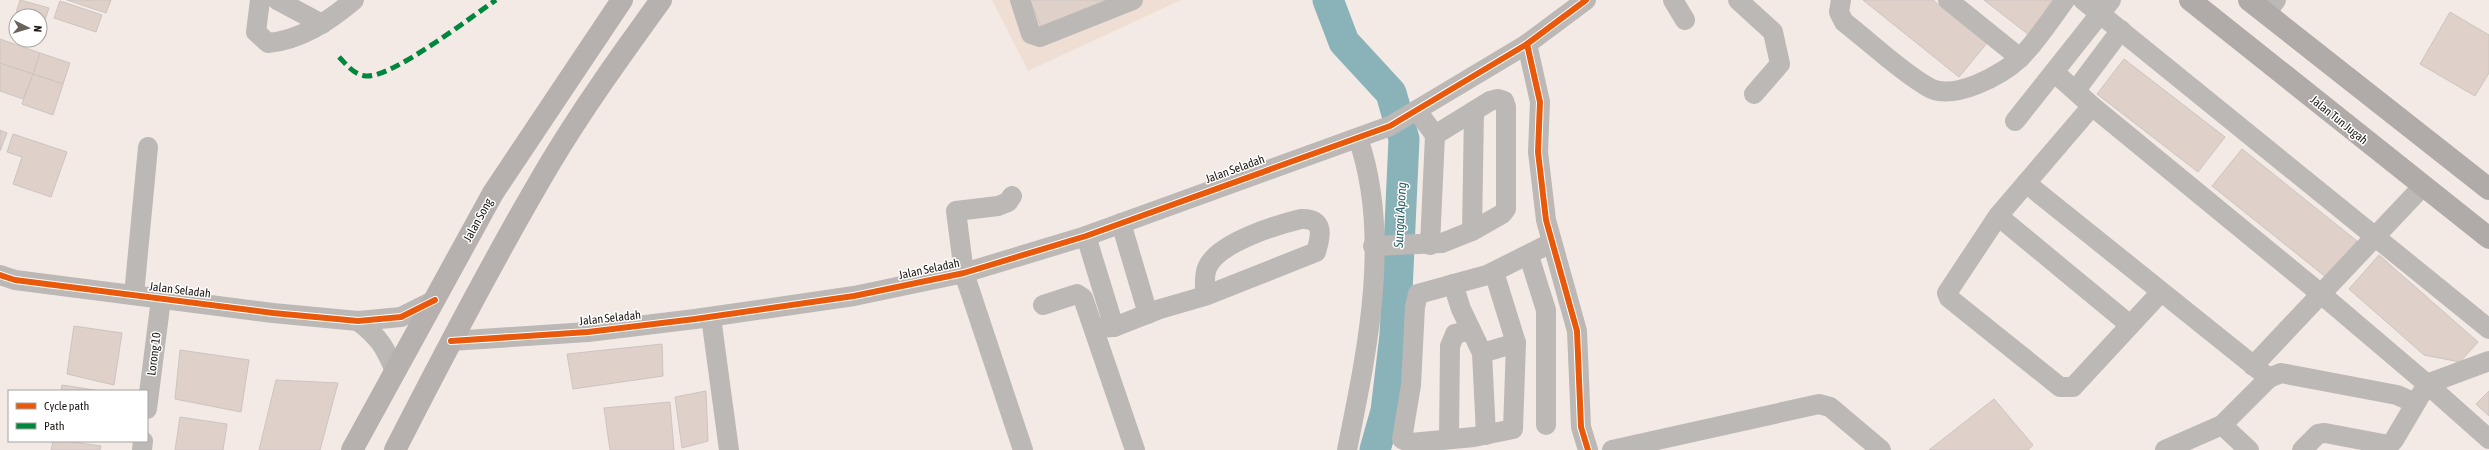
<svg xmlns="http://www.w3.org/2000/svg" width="2489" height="450" font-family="'Asap Condensed',sans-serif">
<rect width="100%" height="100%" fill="#f4eae5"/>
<!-- built -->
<path fill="#efded4" d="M992 0H1181L1028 71Z"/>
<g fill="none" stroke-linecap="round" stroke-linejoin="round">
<!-- river -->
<path stroke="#8ab3b9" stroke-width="31" d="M1328 0 1344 42 1391 93 1404 139 1395 335 1386 411 1375 450"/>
</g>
<!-- building -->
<g fill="#dfd1ca" stroke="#ccc4c0">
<path d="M20 0 49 8 41 32 40 16H16V24L13 23Z"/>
<path d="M67 0H111L106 13Z"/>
<path d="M1030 0H1124L1043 32Z"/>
<path d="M1863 0H1933L1987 43 1959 77Z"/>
<path d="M1984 0H2055L2029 35Z"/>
<path d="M60 1 102 15 96 32 54 18Z"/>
<path d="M2450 12 2489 35V73L2475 96 2420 64Z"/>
<path d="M0 39 40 53 33 74 0 63Z"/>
<path d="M40 53 70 63 63 84 33 74Z"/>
<path d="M2124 59 2225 137 2198 172 2097 94Z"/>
<path d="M0 63 33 74 23 99 0 91Z"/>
<path d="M33 74 63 84 53 115 22 104Z"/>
<path d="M0 130 7 133 0 151Z"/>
<path d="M13 134 67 152 51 197 13 184 22 157 7 152Z"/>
<path d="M2242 149 2357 241 2327 278 2212 186Z"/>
<path d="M2379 255 2478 342 2460 362 2424 355 2349 289Z"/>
<path d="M74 326 122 333 114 385 67 374Z"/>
<path d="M662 344 663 376 573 389 567 354Z"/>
<path d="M180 350 249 360 241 412 175 399Z"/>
<path d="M276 380 338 383 320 450H259Z"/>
<path d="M62 385 101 391H61Z"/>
<path d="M706 391 708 441 682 448 675 397Z"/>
<path d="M2489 391V416L2476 404Z"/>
<path d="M1994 399 2033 445 2028 450H1929Z"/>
<path d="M670 402 674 450H610L604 408Z"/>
<path d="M180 417 227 424 223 450H175Z"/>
<path d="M53 441H66L101 446 100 450H51Z"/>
</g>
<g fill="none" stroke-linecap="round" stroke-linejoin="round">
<!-- minor -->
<g stroke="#bcb8b6" stroke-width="20">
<path d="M260 0 256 32 268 43C301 40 329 21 354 0"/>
<path d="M277 0 322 24"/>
<path d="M1020 0 1031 34 1040 37 1133 0"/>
<path d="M1673 0 1685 20"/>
<path d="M1738 0 1773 32 1780 64 1754 94"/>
<path d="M1841 0 1839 12 1844 22C1870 42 1900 71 1928 87 1953 102 2002 75 2020 58 2037 41 2051 19 2065 0"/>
<path d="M1948 0 2020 58"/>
<path d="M2083 0 2489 329"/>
<path d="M2266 14 2276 0"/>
<path d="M1527 44 1540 102 1538 152 1546 220 1577 331 1581 427 1588 450"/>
<path d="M2054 72 2092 106 2321 294 2427 384 2394 440 2389 445 2325 433 2318 434 2302 450"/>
<path d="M2076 90 2121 30"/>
<path d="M2092 106 1998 216 1947 293 1949 298 2060 387H2073L2161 292"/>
<path d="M1417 111 1435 135 1430 245"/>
<path d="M2015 121 2111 0"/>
<path d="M2026 183 2269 378"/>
<path d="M1012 196 1008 202 998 206 956 211 964 273 1023 450"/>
<path d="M1998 216 2130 325"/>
<path d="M1121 223 1148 314"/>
<path d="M1472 231 1474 111"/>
<path d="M1086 236 1114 327"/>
<path d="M1373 246 1442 243 1472 231 1502 214 1506 209V107L1504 101 1498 99 1490 101 1435 135"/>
<path d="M1529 256 1546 310V425"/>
<path d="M1494 272 1516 343 1513 429 1474 437 1411 443 1402 439 1411 385 1415 307 1418 294 1487 275 1551 243"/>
<path d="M0 275 15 280 273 313 358 321 401 317 435 300"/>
<path d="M1453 284 1461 309 1482 353 1486 435"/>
<path d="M134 295 148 147"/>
<path d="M1043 305 1077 294 1083 298 1135 450"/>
<path d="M711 317 729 450"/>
<path d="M358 321C379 337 385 347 395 371"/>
<path d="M1094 328 1114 327 1160 309 1205 296 1316 252C1321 236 1325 218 1301 219 1276 225 1217 243 1207 268 1204 275 1205 288 1205 296"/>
<path d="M451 341 588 332 695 319 854 296 964 273 1086 236 1390 126 1527 44 1586 0"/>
<path d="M1482 353 1516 343"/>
<path d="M2489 361 2427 384 2489 439"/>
<path d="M2253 366 2422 187"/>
<path d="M147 409 161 299"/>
<path d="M2222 425 2249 450"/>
<path d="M1449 439 1450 346 1455 334 1471 330"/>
<path d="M142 450 143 441"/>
<path d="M1347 450C1367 351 1392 236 1358 138"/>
<path d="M1612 450 1819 404 1830 407 1881 450"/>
<path d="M2165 450 2222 425 2269 378 2281 373 2397 395 2415 403"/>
</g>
<!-- major -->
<g stroke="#b6b0ae" stroke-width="22">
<path d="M352 450 493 193 622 0"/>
<path d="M395 450C444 354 494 258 549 165 583 108 622 54 661 0"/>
</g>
<!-- highway -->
<g stroke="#b0aaa9" stroke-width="22">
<path d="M2190 0 2489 238"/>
<path d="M2249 0 2489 189"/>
</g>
<!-- quiet -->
<path stroke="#00873e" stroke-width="5" stroke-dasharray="10 5" stroke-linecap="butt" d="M339 57C347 65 354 75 366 76 392 78 471 17 496 0"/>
<defs>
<g id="cycleway">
<path d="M1527 44 1540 102 1538 152 1546 220 1577 331 1581 427 1588 450"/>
<path d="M0 275 15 280 273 313 358 321 401 317 435 300"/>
<path d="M451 341 588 332 695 319 854 296 964 273 1086 236 1390 126 1527 44 1586 0"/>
</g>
</defs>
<!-- cycleway casing -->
<use href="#cycleway" stroke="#fff" stroke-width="8"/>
<!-- cycleway -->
<use href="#cycleway" stroke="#e8590c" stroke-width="6"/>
</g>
<g text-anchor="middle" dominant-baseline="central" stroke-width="3" stroke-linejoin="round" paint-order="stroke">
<!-- street labels -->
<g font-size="12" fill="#1e1814" stroke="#fff">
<text transform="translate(2339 120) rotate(39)">Jalan Tun Jugah</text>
<text transform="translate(1235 169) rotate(-20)">Jalan Seladah</text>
<text transform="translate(478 220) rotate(-61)">Jalan Song</text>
<text transform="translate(929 269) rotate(-12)">Jalan Seladah</text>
<text transform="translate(180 290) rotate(7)">Jalan Seladah</text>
<text transform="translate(610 318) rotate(-6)">Jalan Seladah</text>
<text transform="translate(154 354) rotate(-83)">Lorong 10</text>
</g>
<!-- water labels -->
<g font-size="13" font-style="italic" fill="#265c64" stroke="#fff">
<text transform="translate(1400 215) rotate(-87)">Sungai Apong</text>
</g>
</g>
<!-- legend -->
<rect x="8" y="390" width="140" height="52" fill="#ffffff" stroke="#a5a3a1"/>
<rect x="16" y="403" width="20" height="6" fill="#e8590c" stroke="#a5a3a1"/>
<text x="44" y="410" font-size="12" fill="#1e1814">Cycle path</text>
<rect x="16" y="423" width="20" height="6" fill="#00873e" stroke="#a5a3a1"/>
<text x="44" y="430" font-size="12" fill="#1e1814">Path</text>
<!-- north arrow -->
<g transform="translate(28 28) rotate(95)"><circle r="19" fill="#ffffff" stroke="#a5a3a1"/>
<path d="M0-3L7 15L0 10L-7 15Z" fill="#69625d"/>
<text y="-6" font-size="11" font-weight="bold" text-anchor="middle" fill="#1e1814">N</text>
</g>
</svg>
